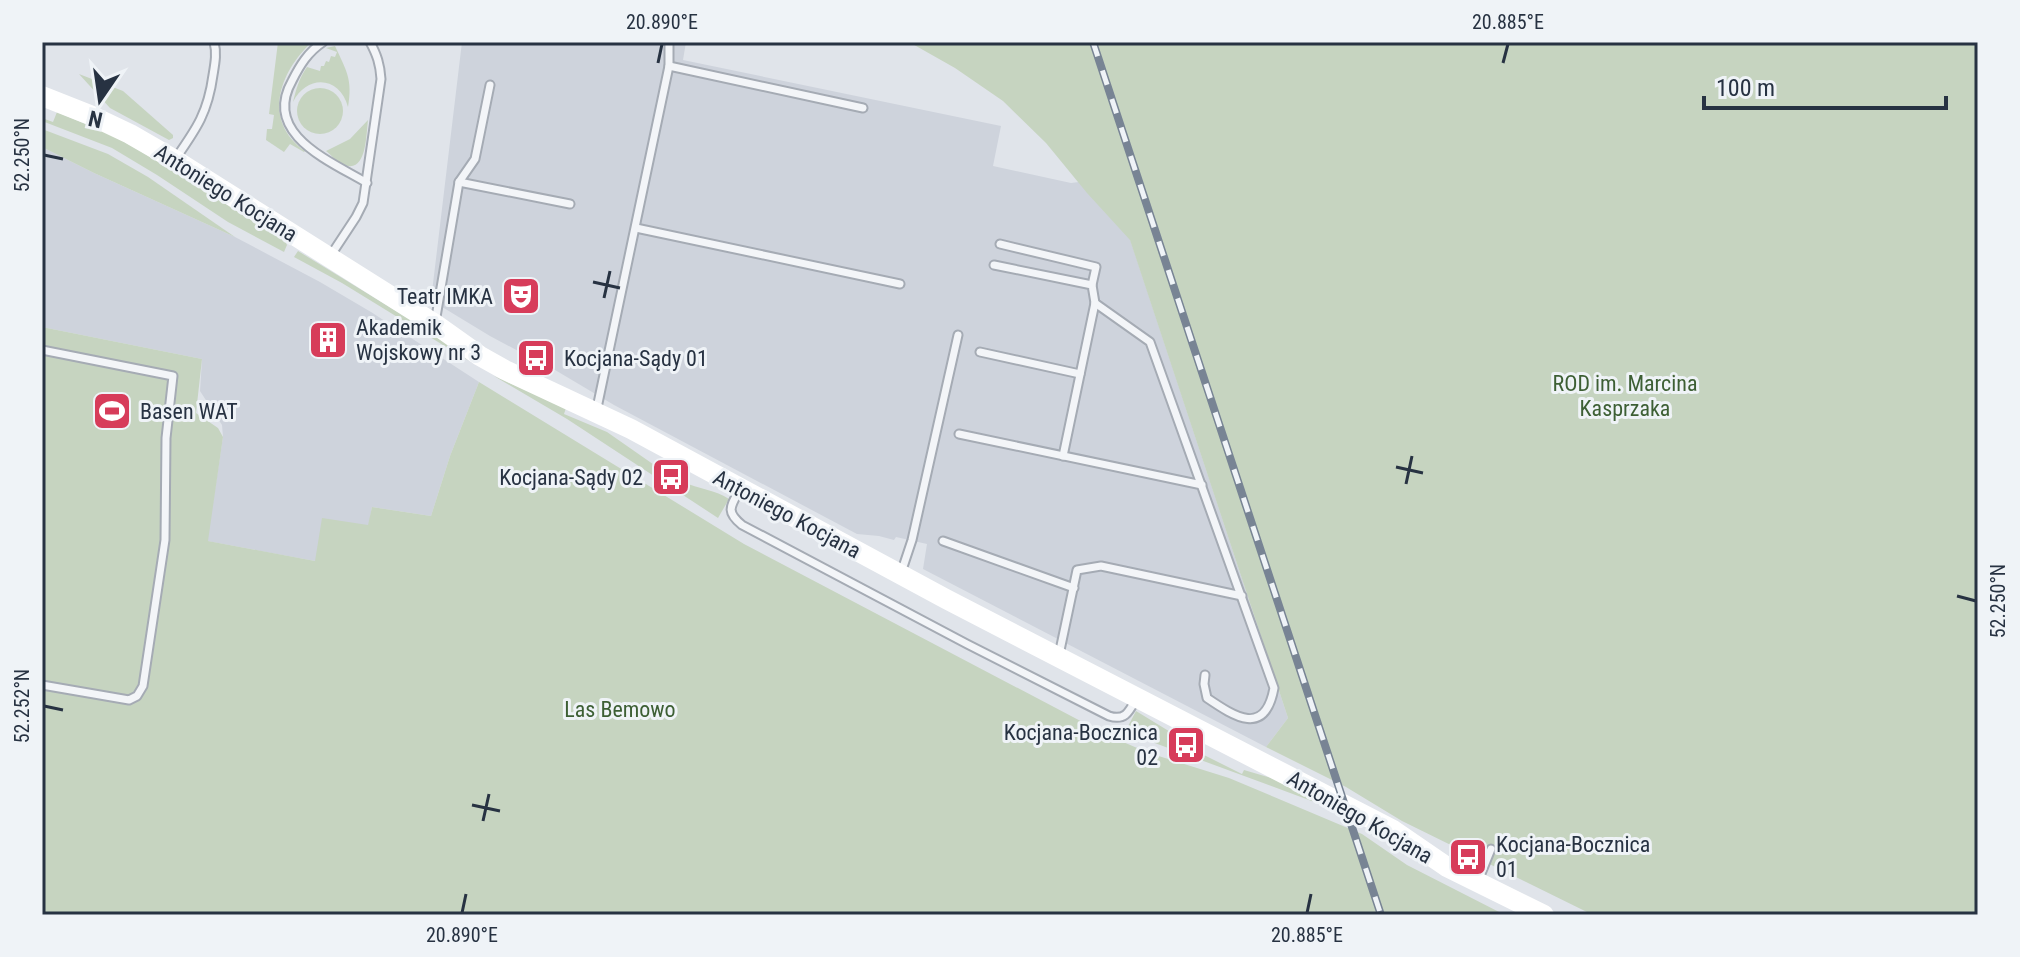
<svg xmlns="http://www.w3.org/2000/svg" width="2020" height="957" font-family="'Roboto Condensed',sans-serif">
<rect width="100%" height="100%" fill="#e0e4ea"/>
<!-- built -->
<g fill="#ced3dc">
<path d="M462 42H686L683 60 1001 126 993 166 1071 183 1079 182 1130 239 1288 718 1266 747 923 569 927 544 896 537 894 540 879 536 857 534 614 405 545 364 543 359 529 351 522 353 490 336 429 299 432 292Z"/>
<path d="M42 147 94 173 235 237 320 282 371 312 479 382 450 456 431 516 372 507 369 525 315 561 207 541 223 437 222 425 200 391 202 359 42 327Z"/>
</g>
<!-- green -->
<g fill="#c6d4c0">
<path d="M278 42H312C279 72 262 121 305 151L304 152 290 144 284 152 266 140 267 129H272L274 115 269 114Z"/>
<path d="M909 42H1978V915H1593L1402 821 1346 787 1266 747 1288 718 1130 240 1087 193 1046 143 1003 101 955 68Z"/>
<path d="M335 46C346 70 353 79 348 107 340 76 307 74 293 102 296 90 299 78 307 67L320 71 321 66H324L326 61 329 62 331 56 335 57 337 52 326 48Z"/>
<path d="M79 74 123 91 173 135V138L169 140 110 108Z"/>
<circle cx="320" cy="111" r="23"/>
<path d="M57 112 114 136 142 152 285 241 287 245 284 252 228 222 157 175 112 148 42 121V118L53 122Z"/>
<path d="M368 120C366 135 367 176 342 164 336 161 331 155 326 151L350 139Z"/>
<path d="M42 129 108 154 148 177 235 237 94 173 42 147Z"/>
<path d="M298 251 432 333 469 361 342 283 294 257Z"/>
<path d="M42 327 202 359 196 413 218 428 223 437 208 541 315 561 322 518 368 525 372 507 431 516 450 456 479 382 744 544 1109 736 1149 753 1229 778 1362 834 1407 865 1505 915H42Z"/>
<path d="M494 376 566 408 564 414 607 432 660 469 661 476 675 484 683 482C698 489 716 490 729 499L718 518 567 419Z"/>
<path d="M1136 711 1172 733 1177 737 1178 745 1191 753 1198 752 1242 774 1244 770 1278 780 1344 814 1317 803 1125 732Z"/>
</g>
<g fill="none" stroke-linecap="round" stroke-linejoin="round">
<defs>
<g id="lane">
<path d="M323 42C308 52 300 65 292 81 262 134 330 161 367 183"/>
<path d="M669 66 863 108"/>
<path d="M176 158C197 128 208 112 213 75 215 63 217 53 214 42"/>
<path d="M459 182 570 204"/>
<path d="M636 228 900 284"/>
<path d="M1000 244 1096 267 1092 285"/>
<path d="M331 255 356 217 363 203 381 79C380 64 377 55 370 42"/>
<path d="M994 265 1092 285 1095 303 1063 456"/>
<path d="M1095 303 1150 342 1274 688C1265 737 1235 717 1207 698L1204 684 1205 675"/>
<path d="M435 323 459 182 475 159 490 85"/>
<path d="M42 350 173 376 166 438 165 540 143 686 137 696 129 700 42 685"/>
<path d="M980 352 1080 374"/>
<path d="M597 408 669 66V42"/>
<path d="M959 434 1202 485"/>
<path d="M739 491C730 507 726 512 742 525L967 644 1109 716C1125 721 1129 712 1136 699"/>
<path d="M943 541 1074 588"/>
<path d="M900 572 904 564 912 540 958 335"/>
<path d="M1059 655 1077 570 1101 566 1242 596"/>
<path d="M1478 881 1491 849"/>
</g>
</defs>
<!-- lane casing -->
<use href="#lane" stroke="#a5abb4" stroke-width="11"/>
<!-- lane -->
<use href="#lane" stroke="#f3f5f8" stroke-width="7"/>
<!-- secondary -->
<path stroke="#fff" stroke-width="20" d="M42 96 90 115 130 134 175 160 435 324 480 356 505 370 631 429 946 599 1393 830 1447 867 1544 915"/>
<defs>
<path id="rail" d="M1093 42 1381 915"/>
</defs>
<!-- rail casing -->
<use href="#rail" stroke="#788494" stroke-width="8"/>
<!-- rail -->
<use href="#rail" stroke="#eff3f7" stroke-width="5" stroke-dasharray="15" stroke-linecap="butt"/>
</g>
<!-- ticks -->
<path fill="none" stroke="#273242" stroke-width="3" d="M658 63 662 44M1503 63 1508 44M44 155 63 159M593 282 620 288M604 298 610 271M1396 467 1423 473M1406 484 1412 456M1957 596 1976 601M44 706 63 710M472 805 500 811M483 821 489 794M462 913 466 894M1307 913 1311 894"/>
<!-- icons -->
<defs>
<symbol id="theatre-square" viewBox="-11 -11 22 22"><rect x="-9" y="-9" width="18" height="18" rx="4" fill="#d73c5a" stroke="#eff3f7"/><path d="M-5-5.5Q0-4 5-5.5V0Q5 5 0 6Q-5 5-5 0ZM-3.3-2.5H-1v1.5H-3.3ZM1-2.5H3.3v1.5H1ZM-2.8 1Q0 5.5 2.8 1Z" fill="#fff"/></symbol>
<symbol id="building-square" viewBox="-11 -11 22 22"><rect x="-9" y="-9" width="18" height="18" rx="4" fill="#d73c5a" stroke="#eff3f7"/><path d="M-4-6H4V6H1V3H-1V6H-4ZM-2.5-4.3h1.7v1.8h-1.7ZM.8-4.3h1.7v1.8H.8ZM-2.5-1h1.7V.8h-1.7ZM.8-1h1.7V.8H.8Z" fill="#fff"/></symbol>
<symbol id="bus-square" viewBox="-11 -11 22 22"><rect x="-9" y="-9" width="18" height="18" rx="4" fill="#d73c5a" stroke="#eff3f7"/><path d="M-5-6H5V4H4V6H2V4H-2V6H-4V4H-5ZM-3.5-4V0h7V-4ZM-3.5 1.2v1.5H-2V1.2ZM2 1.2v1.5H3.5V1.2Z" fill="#fff"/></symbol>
<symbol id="stadium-square" viewBox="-11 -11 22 22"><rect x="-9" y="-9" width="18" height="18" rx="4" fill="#d73c5a" stroke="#eff3f7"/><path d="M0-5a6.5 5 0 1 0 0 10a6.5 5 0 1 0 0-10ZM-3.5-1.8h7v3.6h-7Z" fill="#fff"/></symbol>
</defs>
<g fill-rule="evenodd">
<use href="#theatre-square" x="499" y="274" width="44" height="44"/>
<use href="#building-square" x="306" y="318" width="44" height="44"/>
<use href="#bus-square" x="514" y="336" width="44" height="44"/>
<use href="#stadium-square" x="90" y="389" width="44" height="44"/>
<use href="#bus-square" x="649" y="455" width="44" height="44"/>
<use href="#bus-square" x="1164" y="723" width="44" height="44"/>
<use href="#bus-square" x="1446" y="835" width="44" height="44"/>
</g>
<g text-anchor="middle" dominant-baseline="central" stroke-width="6" stroke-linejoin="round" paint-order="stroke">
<!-- street labels -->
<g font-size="22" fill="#273242" stroke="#eff3f7">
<text transform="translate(226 193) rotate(32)">Antoniego Kocjana</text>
<text transform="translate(787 514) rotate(28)">Antoniego Kocjana</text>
<text transform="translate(1360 817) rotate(30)">Antoniego Kocjana</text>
</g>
<!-- poi labels -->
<g font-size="22" fill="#273242" stroke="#eff3f7" text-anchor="start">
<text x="493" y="296" text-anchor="end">Teatr IMKA</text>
<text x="356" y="327">Akademik<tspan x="356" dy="25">Wojskowy nr 3</tspan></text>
<text x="564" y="358">Kocjana-Sądy 01</text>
<text x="140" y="411">Basen WAT</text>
<text x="643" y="477" text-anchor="end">Kocjana-Sądy 02</text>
<text x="1158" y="732" text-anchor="end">Kocjana-Bocznica<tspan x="1158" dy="25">02</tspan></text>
<text x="1496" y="844">Kocjana-Bocznica<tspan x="1496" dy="25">01</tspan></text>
</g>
<!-- park labels -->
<g font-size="22" fill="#3d5f34" stroke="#eff3f7">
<text x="1625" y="383">ROD im. Marcina<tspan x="1625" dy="25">Kasprzaka</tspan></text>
<text x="620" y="709">Las Bemowo</text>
</g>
</g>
<!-- border -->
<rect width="2020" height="957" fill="none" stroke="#eff3f7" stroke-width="88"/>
<!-- north arrow -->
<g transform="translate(100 100) rotate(193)" stroke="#eff3f7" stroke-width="6" paint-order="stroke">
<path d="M0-6L14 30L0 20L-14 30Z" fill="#273242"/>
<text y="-12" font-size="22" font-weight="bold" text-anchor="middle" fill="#273242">N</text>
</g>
<!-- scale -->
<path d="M1704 96v12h242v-12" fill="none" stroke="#273242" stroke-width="4"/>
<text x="1716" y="96" font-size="24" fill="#273242" stroke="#eff3f7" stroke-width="6" paint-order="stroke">100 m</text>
<rect x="44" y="44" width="1932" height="869" fill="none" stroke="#273242" stroke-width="3"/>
<g font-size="20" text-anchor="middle" fill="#273242">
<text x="662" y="29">20.890°E</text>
<text x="1508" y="29">20.885°E</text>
<text transform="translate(22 155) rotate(-90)" y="7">52.250°N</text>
<text transform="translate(1998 601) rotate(-90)" y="7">52.250°N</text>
<text transform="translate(22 706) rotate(-90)" y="7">52.252°N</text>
<text x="462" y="942">20.890°E</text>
<text x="1307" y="942">20.885°E</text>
</g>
</svg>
